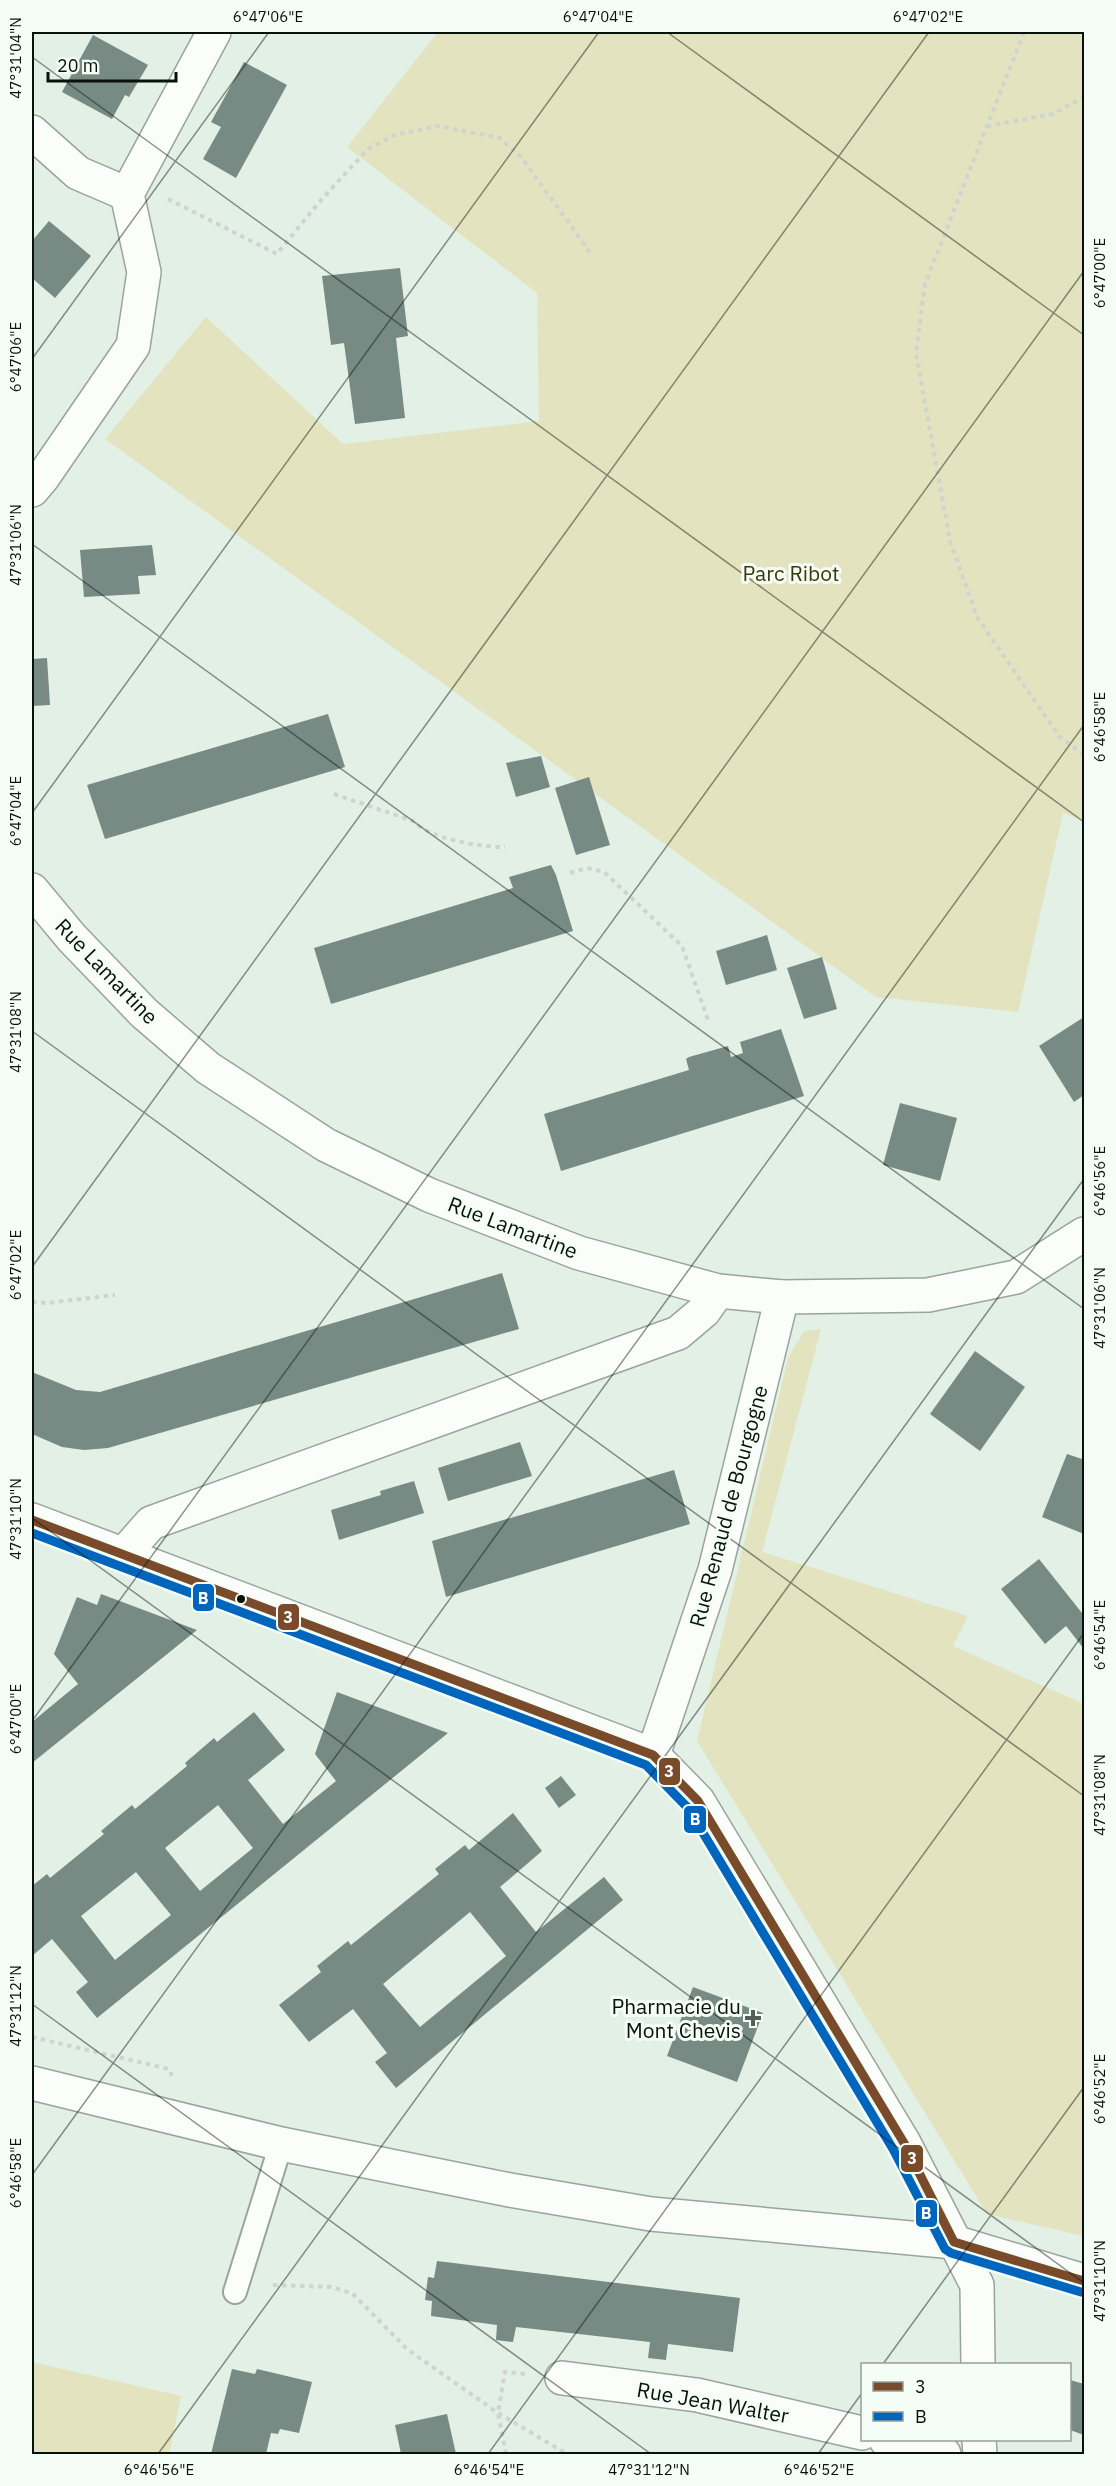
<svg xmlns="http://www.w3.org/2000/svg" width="1116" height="2486" font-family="'IBM Plex Sans',sans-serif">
<rect width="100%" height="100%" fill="#e2f0e6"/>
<!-- green -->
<g fill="#e3e3bf">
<path d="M438 32H1084V821L1063 813 1018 1012 876 997 105 439 206 317 343 444 539 421 537 293 347 147Z"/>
<path d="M821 1329 762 1552 968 1616 953 1646 1084 1704V2236L987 2214 697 1741 788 1358 804 1331Z"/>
<path d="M32 2362 181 2396 169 2454H32Z"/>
</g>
<!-- building -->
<g fill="#788a84" fill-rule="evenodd">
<path d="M93 35 148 65 129 97 125 95 112 119 62 92Z"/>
<path d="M244 62 287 85 236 178 203 159 221 127 211 122Z"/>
<path d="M49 221 91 256 55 298 32 278V241Z"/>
<path d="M400 268 408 336 396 338 405 418 355 424 344 343 331 345 322 276Z"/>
<path d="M152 545 156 575 138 576 140 594 84 597 80 550Z"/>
<path d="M47 658 50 705 32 706V659Z"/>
<path d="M328 714 345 767 105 839 87 785Z"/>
<path d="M541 756 550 787 516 797 506 763Z"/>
<path d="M589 777 610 845 576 855 555 788Z"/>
<path d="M551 865 556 875 573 931 331 1004 314 948 513 888 509 877Z"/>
<path d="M767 935 777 970 726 985 716 951Z"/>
<path d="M822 957 837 1009 804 1019 787 968Z"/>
<path d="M1084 1017V1095L1074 1102 1039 1046Z"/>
<path d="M781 1029 804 1096 561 1171 544 1114 689 1070 686 1059 689 1057 728 1046 731 1057 743 1053 740 1042Z"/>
<path d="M900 1103 957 1118 940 1181 883 1165Z"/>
<path d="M502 1273 519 1329 108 1448 84 1450 62 1447 32 1434V1372L76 1390 100 1392Z"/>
<path d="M975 1351 1025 1387 980 1451 930 1414Z"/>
<path d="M520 1442 532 1476 448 1501 438 1468Z"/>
<path d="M1067 1454 1082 1459 1084 1455V1534L1042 1517Z"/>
<path d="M674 1470 690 1524 446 1597 432 1541Z"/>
<path d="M414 1481 424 1513 339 1540 331 1510 381 1495 380 1491Z"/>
<path d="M1039 1559 1082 1613 1084 1612V1649L1066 1626 1045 1644 1001 1589Z"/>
<path d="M101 1594 197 1630 32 1763V1722L78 1684 54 1654 77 1597 97 1605Z"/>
<path d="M337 1692 448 1733 97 2018 76 1992 88 1982 52 1939 32 1956V1886L47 1874 50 1878 104 1834 101 1831 132 1805 135 1809 187 1766 185 1763 214 1738 217 1742 254 1712 285 1750 248 1780 283 1824 336 1781 315 1754ZM218 1805 253 1848 200 1891 165 1848ZM136 1872 171 1915 115 1960 81 1916Z"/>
<path d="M561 1776 576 1795 559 1808 545 1788Z"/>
<path d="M513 1813 542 1851 500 1887 536 1932 604 1877 623 1900 396 2088 375 2062 387 2053 353 2009 309 2042 279 2005 321 1972 317 1966 348 1941 351 1945 439 1874 435 1869 465 1845 469 1850ZM470 1912 506 1956 420 2027 383 1984Z"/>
<path d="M693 1987 763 2013 737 2082 667 2056Z"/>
<path d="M437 2261 740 2298 733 2352 668 2344 666 2360 648 2358 650 2342 516 2327 513 2342 496 2340 497 2325 431 2316 432 2301 425 2300 428 2277 434 2278Z"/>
<path d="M232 2369 255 2374 257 2369 312 2382 299 2433 280 2429 278 2434 271 2433 266 2454H211Z"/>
<path d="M1070 2380 1084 2384V2435L1070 2430Z"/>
<path d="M447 2414 456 2454H401L395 2425Z"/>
</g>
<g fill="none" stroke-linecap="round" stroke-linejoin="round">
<defs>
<path id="service" d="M235 2292 281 2144"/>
<g id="minor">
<path d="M32 132 78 173 127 194"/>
<path d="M32 490 43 477 133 346 144 272 127 194 214 32"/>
<path d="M32 890 72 938 144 1013 208 1068 326 1145 429 1195 579 1253 718 1291 782 1297 928 1295 1016 1277 1084 1234"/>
<path d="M32 1520 653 1755 698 1801 904 2143 977 2285 978 2364"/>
<path d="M123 1555 151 1523 678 1333 704 1311 718 1291"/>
<path d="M653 1755 715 1570 782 1297"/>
<path d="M562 2378 697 2395 862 2433"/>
<path d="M886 2440 944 2454"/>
<path d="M979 2440 980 2454"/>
</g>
<path id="tertiary" d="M32 2083 281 2144 510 2190 651 2214 954 2242 1084 2281"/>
</defs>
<!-- service casing -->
<use href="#service" stroke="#99a49c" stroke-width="26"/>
<!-- minor casing -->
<use href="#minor" stroke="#99a49c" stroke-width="36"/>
<!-- tertiary casing -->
<use href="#tertiary" stroke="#99a49c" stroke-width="36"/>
<!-- path -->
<g stroke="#cfd4d1" stroke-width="4" stroke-dasharray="4.5 4.5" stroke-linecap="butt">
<path d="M1024 32 925 284 916 353 950 541 977 617 1059 736 1084 755"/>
<path d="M987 126 1053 114 1084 97"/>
<path d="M168 199 277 254 321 200 368 149 394 135 438 126 500 138 522 158 592 255"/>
<path d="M334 794 413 821C430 839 480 847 505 847"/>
<path d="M570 873 587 868 604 872 682 946 708 1020"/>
<path d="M32 1302 47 1303 115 1295"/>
<path d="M32 2037 169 2069 172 2076"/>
<path d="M273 2285 331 2287 352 2293 407 2349 498 2413 567 2454"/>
<path d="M506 2454 498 2413 505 2372 526 2374"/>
</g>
<!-- service -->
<use href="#service" stroke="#fbfdfb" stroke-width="22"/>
<!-- minor -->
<use href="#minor" stroke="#fbfdfb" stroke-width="33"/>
<!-- tertiary -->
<use href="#tertiary" stroke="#fbfdfb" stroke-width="33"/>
<defs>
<path id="bus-1" d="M32 1520 653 1755 698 1801 904 2143 954 2242 1084 2281"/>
<path id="bus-2" d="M32 1533 646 1765 688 1808 893 2149 945 2249 951 2253 1081 2292"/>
</defs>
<!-- bus-1 casing -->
<use href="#bus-1" stroke="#f4fef7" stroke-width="14"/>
<!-- bus-2 casing -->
<use href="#bus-2" stroke="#f4fef7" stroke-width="14"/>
<!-- bus-1 -->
<use href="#bus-1" stroke="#7a4b2a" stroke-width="9"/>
<!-- bus-2 -->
<use href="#bus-2" stroke="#0065bd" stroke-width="9"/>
</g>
<!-- ticks -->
<path fill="none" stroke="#09110b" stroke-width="1.5" stroke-opacity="0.45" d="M667 32 1084 335M32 57 1084 822M32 359 269 32M32 544 1084 1309M32 813 599 32M32 1031 1084 1796M32 1267 929 32M32 1518 1084 2283M32 1721 1084 271M32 2004 651 2454M32 2175 1084 725M883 2364 1084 2087M158 2454 1084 1179M488 2454 1084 1633M818 2454 862 2393"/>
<!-- markers -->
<circle fill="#09110b" stroke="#f4fef7" stroke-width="2" cx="241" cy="1599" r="5"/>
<path fill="#555f58" stroke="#f4fef7" stroke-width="2" d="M750 2009h6v6h6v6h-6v6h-6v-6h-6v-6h6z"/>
<g text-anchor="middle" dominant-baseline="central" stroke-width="6" stroke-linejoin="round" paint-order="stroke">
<!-- park labels -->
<g font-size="21" fill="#3f3707" stroke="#f4fef7">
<text x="791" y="573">Parc Ribot</text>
</g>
<!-- street labels -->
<g font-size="21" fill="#09110b" stroke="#f4fef7">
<text transform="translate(107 971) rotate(46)">Rue Lamartine</text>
<text transform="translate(513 1227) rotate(21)">Rue Lamartine</text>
<text transform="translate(728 1506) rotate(-75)">Rue Renaud de Bourgogne</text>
<text transform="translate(713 2402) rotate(10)">Rue Jean Walter</text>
</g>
<!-- poi labels -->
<g font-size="21" fill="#09110b" stroke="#f4fef7" text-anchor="end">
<text x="741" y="2006">Pharmacie du<tspan x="741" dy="24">Mont Chevis</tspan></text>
</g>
</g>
<g stroke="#f4fef7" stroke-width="2">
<rect x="192" y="1583" width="23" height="29" rx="6" fill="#0065bd"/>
<rect x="277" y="1603" width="23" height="28" rx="6" fill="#7a4b2a"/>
<rect x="658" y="1757" width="23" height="29" rx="6" fill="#7a4b2a"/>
<rect x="683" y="1805" width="24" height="29" rx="6" fill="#0065bd"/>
<rect x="900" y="2144" width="24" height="29" rx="6" fill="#7a4b2a"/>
<rect x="915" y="2199" width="23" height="29" rx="6" fill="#0065bd"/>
</g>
<g font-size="16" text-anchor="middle" font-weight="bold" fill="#fff">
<text x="203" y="1604">B</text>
<text x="288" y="1623">3</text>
<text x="669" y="1777">3</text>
<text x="695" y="1825">B</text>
<text x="912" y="2164">3</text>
<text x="926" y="2219">B</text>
</g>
<!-- border -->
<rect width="1116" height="2486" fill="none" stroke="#f4fef7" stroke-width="66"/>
<!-- legend -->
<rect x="861" y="2363" width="210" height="78" fill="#f4fef7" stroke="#969f99" stroke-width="1.5"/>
<rect x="873" y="2382" width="30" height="9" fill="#7a4b2a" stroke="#969f99" stroke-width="1.5"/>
<text x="915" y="2393" font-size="18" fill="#09110b">3</text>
<rect x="873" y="2412" width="30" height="9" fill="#0065bd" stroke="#969f99" stroke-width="1.5"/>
<text x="915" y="2423" font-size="18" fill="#09110b">B</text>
<!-- scale -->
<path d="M48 72v9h128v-9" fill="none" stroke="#09110b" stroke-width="3"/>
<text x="57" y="72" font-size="18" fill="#09110b" stroke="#f4fef7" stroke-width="4.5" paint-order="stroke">20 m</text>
<rect x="33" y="33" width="1050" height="2420" fill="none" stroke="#09110b" stroke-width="2"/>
<g font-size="15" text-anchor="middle" fill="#09110b">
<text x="268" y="22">6°47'06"E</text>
<text x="598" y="22">6°47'04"E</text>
<text x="928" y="22">6°47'02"E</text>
<text transform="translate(16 58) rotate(-90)" y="5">47°31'04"N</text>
<text transform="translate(1100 273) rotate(-90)" y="5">6°47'00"E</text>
<text transform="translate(16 357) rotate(-90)" y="5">6°47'06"E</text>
<text transform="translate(16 545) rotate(-90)" y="5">47°31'06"N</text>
<text transform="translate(1100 727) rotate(-90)" y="5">6°46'58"E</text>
<text transform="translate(16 811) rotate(-90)" y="5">6°47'04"E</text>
<text transform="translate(16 1032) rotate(-90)" y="5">47°31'08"N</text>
<text transform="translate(1100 1181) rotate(-90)" y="5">6°46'56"E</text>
<text transform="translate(16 1265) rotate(-90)" y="5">6°47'02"E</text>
<text transform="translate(1100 1308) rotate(-90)" y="5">47°31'06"N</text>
<text transform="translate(16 1519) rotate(-90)" y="5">47°31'10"N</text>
<text transform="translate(1100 1635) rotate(-90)" y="5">6°46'54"E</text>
<text transform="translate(16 1719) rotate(-90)" y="5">6°47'00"E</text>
<text transform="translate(1100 1795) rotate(-90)" y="5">47°31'08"N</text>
<text transform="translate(16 2006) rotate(-90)" y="5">47°31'12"N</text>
<text transform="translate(1100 2089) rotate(-90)" y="5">6°46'52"E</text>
<text transform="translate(16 2173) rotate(-90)" y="5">6°46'58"E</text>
<text transform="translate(1100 2281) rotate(-90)" y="5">47°31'10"N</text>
<text x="159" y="2475">6°46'56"E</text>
<text x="489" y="2475">6°46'54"E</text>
<text x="649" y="2475">47°31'12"N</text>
<text x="819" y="2475">6°46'52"E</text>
</g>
</svg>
